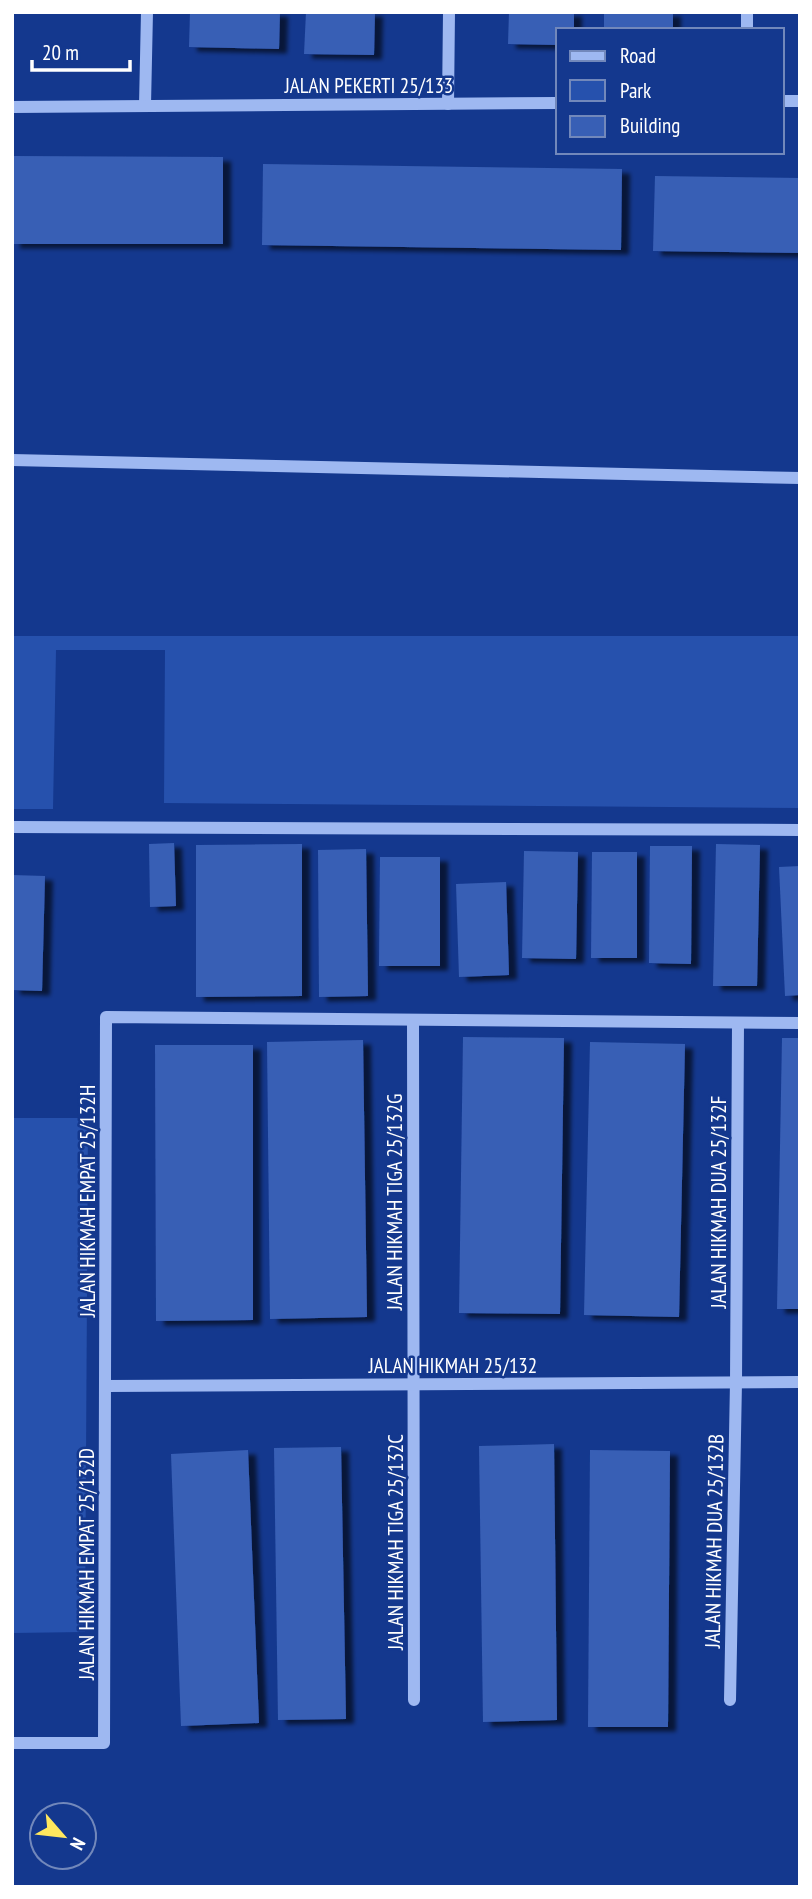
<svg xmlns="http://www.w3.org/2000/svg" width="812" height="1899" font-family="'PT Sans Narrow',sans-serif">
<defs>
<filter id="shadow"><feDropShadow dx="8" dy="4.5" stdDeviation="2" flood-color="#0009"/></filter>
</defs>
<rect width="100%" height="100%" fill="#14388e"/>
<!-- green -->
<g fill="#2651ad">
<path d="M12 636H800V808L164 803 165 650H56L53 809H12Z"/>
<path d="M12 1118H88L85 1632 12 1633Z"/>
</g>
<!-- building -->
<g fill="#385fb5" filter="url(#shadow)">
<path d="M190 12H280L279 49 189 47Z"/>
<path d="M306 12H375L374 55 304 54Z"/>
<path d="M509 12H574V30H558V45L508 44Z"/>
<rect x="604" y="12" width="69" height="18"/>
<path d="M12 156 223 157V244H12Z"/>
<path d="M263 164 622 169 621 250 262 245Z"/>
<path d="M655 176 800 178V253L653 251Z"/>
<path d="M174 843 176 906 150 907 149 844Z"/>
<path d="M302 844V996L196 997V845Z"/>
<path d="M716 844 760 845 757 986H713Z"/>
<path d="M650 846H692L691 964 649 963Z"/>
<path d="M366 849 368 996 319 997 318 850Z"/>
<path d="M524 851 578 852 576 959 522 958Z"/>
<path d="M592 852H637V958H591Z"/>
<path d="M380 857H440V966H379Z"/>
<path d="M800 866V995L785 996 779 867Z"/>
<path d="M12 875 45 876 42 991 12 990Z"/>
<path d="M506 882 509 975 459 977 456 884Z"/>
<path d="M463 1037 564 1038 560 1314 459 1313Z"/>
<path d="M782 1038H800V1309H777Z"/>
<path d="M363 1040 367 1317 270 1319 267 1042Z"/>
<path d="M590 1042 685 1044 679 1317 584 1315Z"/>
<path d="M155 1045H253V1320L156 1321Z"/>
<path d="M554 1444 557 1720 483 1722 479 1446Z"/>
<path d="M341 1447 346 1719 278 1720 274 1448Z"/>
<path d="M248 1450 259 1723 181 1726 171 1454Z"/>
<path d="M590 1450 670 1451 668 1727H588Z"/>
</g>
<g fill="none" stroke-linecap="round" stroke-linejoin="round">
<!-- minor -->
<g stroke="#9eb8f1" stroke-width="12">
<path d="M747 12V30"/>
<path d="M782 101H800"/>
<path d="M448 104 449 12"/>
<path d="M145 105 147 12"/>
<path d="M12 107 558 103"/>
<path d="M12 460 800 478"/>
<path d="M12 827 800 830"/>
<path d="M413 1020 414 1700"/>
<path d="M106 1386 800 1382"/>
<path d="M730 1700 736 1382 738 1023"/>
<path d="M12 1743H104L106 1017 800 1023"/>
</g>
</g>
<g text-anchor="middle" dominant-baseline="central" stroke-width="5" stroke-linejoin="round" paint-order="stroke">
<!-- street labels -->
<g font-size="21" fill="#fff" stroke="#14388e">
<text x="369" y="85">JALAN PEKERTI 25/133</text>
<text transform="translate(87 1201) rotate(-90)">JALAN HIKMAH EMPAT 25/132H</text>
<text transform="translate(394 1202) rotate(-90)">JALAN HIKMAH TIGA 25/132G</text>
<text transform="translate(718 1202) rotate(-90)">JALAN HIKMAH DUA 25/132F</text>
<text x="453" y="1365">JALAN HIKMAH 25/132</text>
<text transform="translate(714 1541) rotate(-89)">JALAN HIKMAH DUA 25/132B</text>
<text transform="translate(395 1542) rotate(-90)">JALAN HIKMAH TIGA 25/132C</text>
<text transform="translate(86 1564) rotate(-90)">JALAN HIKMAH EMPAT 25/132D</text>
</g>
</g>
<!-- border -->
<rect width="812" height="1899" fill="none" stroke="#ffffff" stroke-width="28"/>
<!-- legend -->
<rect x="556" y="28" width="228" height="126" fill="#14388e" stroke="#7288bb" stroke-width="2"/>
<rect x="570" y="51" width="35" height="10" fill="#9eb8f1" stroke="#7288bb" stroke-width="2"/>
<text x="620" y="63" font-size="21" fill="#ffffff">Road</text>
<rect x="570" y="80" width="35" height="21" fill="#2651ad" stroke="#7288bb" stroke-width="2"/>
<text x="620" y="98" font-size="21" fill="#ffffff">Park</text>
<rect x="570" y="116" width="35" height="21" fill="#385fb5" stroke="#7288bb" stroke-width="2"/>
<text x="620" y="133" font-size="21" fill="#ffffff">Building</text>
<!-- north arrow -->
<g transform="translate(63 1836) rotate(118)"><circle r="33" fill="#14388e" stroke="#7288bb" stroke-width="2"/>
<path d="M0-5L12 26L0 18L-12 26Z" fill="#ffe75e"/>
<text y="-10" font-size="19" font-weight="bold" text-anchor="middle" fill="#ffffff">N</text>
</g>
<!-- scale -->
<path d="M32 60v10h98v-10" fill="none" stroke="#ffffff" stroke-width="3.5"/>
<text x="42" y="60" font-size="21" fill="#ffffff" stroke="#14388e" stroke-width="5" paint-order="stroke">20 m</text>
</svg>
